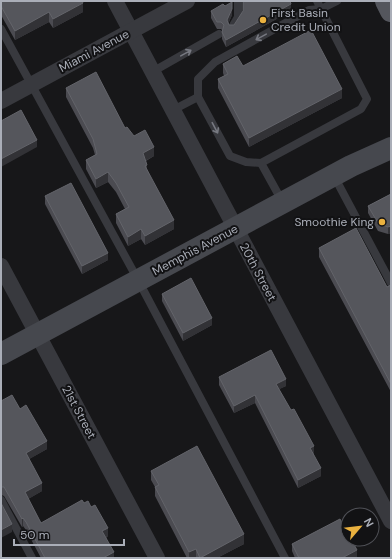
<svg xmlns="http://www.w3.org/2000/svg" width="392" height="559" font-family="'DM Sans',sans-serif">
<rect width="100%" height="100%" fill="#171719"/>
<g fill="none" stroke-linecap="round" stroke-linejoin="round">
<!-- lane -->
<g stroke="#38393e" stroke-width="8">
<path d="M232 27 238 17V1"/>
<path d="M1 29 138 280 285 558"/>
<path d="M152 72 219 34"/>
<path d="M173 110 198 97"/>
<path d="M261 163 246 162 230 156 198 97V79L215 62 309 10 321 9 317 1"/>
<path d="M334 176 391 283"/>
<path d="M282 201 261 163 361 109 367 99 321 9 337 1"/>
<path d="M1 500 32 558"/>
</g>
<!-- street -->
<g stroke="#38393e" stroke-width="16">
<path d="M115 1 391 521"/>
<path d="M1 101 187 1"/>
<path d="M1 266 157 558"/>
</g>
<!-- secondary -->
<path stroke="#46484e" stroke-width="22" d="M1 354 351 166 391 148"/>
<!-- primary -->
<path stroke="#54565d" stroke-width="22" d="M386 1 391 11"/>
</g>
<!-- wall -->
<g fill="#4b4b51">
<path d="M1 1 83 12 53 28 49 22 15 40 1 15Z"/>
<path d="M225 6 232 15 228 24 229 25H234L291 11 226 47 222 39V30L221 29H217L211 18V11Z"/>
<path d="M223 64 243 66 342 98 249 147 218 88V79L224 76 223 73Z"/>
<path d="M66 88 125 128 154 156 146 161 147 169 174 229 145 245 141 239 128 246 116 223V214L125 209 116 192 108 182 96 188 86 169V160L95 155 93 148 66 97Z"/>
<path d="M391 194V233L388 234 378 231 368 213V206Z"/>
<path d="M45 196 108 260 82 274 45 204Z"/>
<path d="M319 248 387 287 391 285V392L319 257Z"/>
<path d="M162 294 212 325 183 341 162 301Z"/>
<path d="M219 377 286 386 279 389 314 454H313L321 476 298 488 255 403 234 413 219 385Z"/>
<path d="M1 401 20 409 47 449 29 459 42 491 28 499 41 523 84 503 108 536 106 538 114 558H41L26 530 23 526 22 527 4 496 1 495Z"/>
<path d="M151 471 244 544 217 558H187L155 496V487L151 480Z"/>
<path d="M292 544 357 557 355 558H295L292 551Z"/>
</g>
<!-- shaded-wall -->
<g fill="#323236">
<path d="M83 3V12L53 28V19Z"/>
<path d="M291 4V11L226 47V40Z"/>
<path d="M232 9V15L227 27V20Z"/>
<path d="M49 12V22L15 40V31Z"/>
<path d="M342 89V98L249 147V138Z"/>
<path d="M37 140V147L1 167V159Z"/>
<path d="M154 147V156L143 162V153Z"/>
<path d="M108 172V182L96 188V179Z"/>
<path d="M174 220V229L145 245V236Z"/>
<path d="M391 226V233L388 234V227Z"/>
<path d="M141 229V239L128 246V237Z"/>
<path d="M108 253V260L82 274V266Z"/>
<path d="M212 318V325L183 341V333Z"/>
<path d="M286 379V386L276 391V384Z"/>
<path d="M255 395V403L234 413V406Z"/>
<path d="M47 441V449L26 461V453Z"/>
<path d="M314 446V454L310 456V448Z"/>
<path d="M321 468V476L298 488V480Z"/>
<path d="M42 483V491L25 501V492Z"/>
<path d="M23 518V526L22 527V519Z"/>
<path d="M12 524V532L1 538V530Z"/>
<path d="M108 528V536L102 539V531Z"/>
<path d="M244 534V544L217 558H200Z"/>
<path d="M196 549V558H189V552Z"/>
<path d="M357 550V557L355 558H342Z"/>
<path d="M114 552V558H103Z"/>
</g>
<!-- building -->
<g fill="#55565c" stroke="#63646a">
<path d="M1 1H82L83 3 53 19 49 12 15 31 1 6Z"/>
<path d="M243 1H290L291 4 226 40 222 32 224 25 221 22H217L211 11 223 4 225 6 232 2V9L227 20 229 25H234L243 11Z"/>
<path d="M311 30 342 89 249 138 218 79 228 74 223 64 237 56 243 66Z"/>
<path d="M96 72 125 128 127 127 134 136 145 130 154 147 143 153 147 165 145 166 174 220 145 236 141 229 128 237 116 214 129 207 116 183 108 172 96 179 86 160 97 154 93 139 66 88Z"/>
<path d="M21 110 37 140 1 159V121Z"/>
<path d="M71 183 108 253 82 266 45 196Z"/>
<path d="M391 194V226L388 227 378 223 368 206Z"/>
<path d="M356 228 387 287 391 285V384L319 248Z"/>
<path d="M191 278 212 318 183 333 162 294Z"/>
<path d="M271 350 286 379 276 384 291 410 294 409 314 446 310 448 321 468 298 480 255 395 234 406 219 377Z"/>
<path d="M12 395 20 409 26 405 47 441 26 453 42 483 25 492 41 523 82 500 84 503 88 501 91 507 95 505 108 528 102 531 114 552 103 558H45L26 522 23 518 22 519 4 487H1V401Z"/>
<path d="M197 446 244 534 200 558 196 549 189 552 155 487 159 485 151 471Z"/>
<path d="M1 503 12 524 1 530Z"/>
<path d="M340 519 348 534V539H351L357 550 342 558H299L292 544Z"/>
</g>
<!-- one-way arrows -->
<defs><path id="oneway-shaft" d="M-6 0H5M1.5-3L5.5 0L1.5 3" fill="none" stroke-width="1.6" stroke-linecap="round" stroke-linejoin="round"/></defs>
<g stroke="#777981">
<use href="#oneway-shaft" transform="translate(261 37) rotate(151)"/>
<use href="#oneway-shaft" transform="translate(186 53) rotate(-29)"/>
<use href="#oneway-shaft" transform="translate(215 128) rotate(62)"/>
</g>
<!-- markers -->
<g fill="#eab13f" stroke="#121214" stroke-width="1.5">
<circle cx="263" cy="20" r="4"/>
<circle cx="382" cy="222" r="4"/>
</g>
<g text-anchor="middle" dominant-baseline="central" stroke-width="4" stroke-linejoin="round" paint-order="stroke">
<!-- poi labels -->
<g font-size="12" fill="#aaaeb8" stroke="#121214" text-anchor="start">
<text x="271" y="13">First Basin<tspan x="271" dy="14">Credit Union</tspan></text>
<text x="374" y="222" text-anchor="end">Smoothie King</text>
</g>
<!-- street labels -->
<g font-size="12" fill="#aaaeb8" stroke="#121214">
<text transform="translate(94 51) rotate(-28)">Miami Avenue</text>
<text transform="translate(195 250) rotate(-28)">Memphis Avenue</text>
<text transform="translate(258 272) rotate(62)">20th Street</text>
<text transform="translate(79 412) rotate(62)">21st Street</text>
</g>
</g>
<!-- border -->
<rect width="392" height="559" fill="none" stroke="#aaaeb8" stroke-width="4"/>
<!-- north arrow -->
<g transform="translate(360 527) rotate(62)"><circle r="19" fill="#121214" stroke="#4f5056"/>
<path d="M0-3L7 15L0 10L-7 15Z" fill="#eab13f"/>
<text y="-6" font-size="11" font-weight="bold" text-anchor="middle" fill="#aaaeb8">N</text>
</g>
<!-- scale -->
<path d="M14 539v6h110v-6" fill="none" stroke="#aaaeb8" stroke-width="2"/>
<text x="20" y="539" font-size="12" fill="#aaaeb8" stroke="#121214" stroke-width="3" paint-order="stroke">50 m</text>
</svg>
